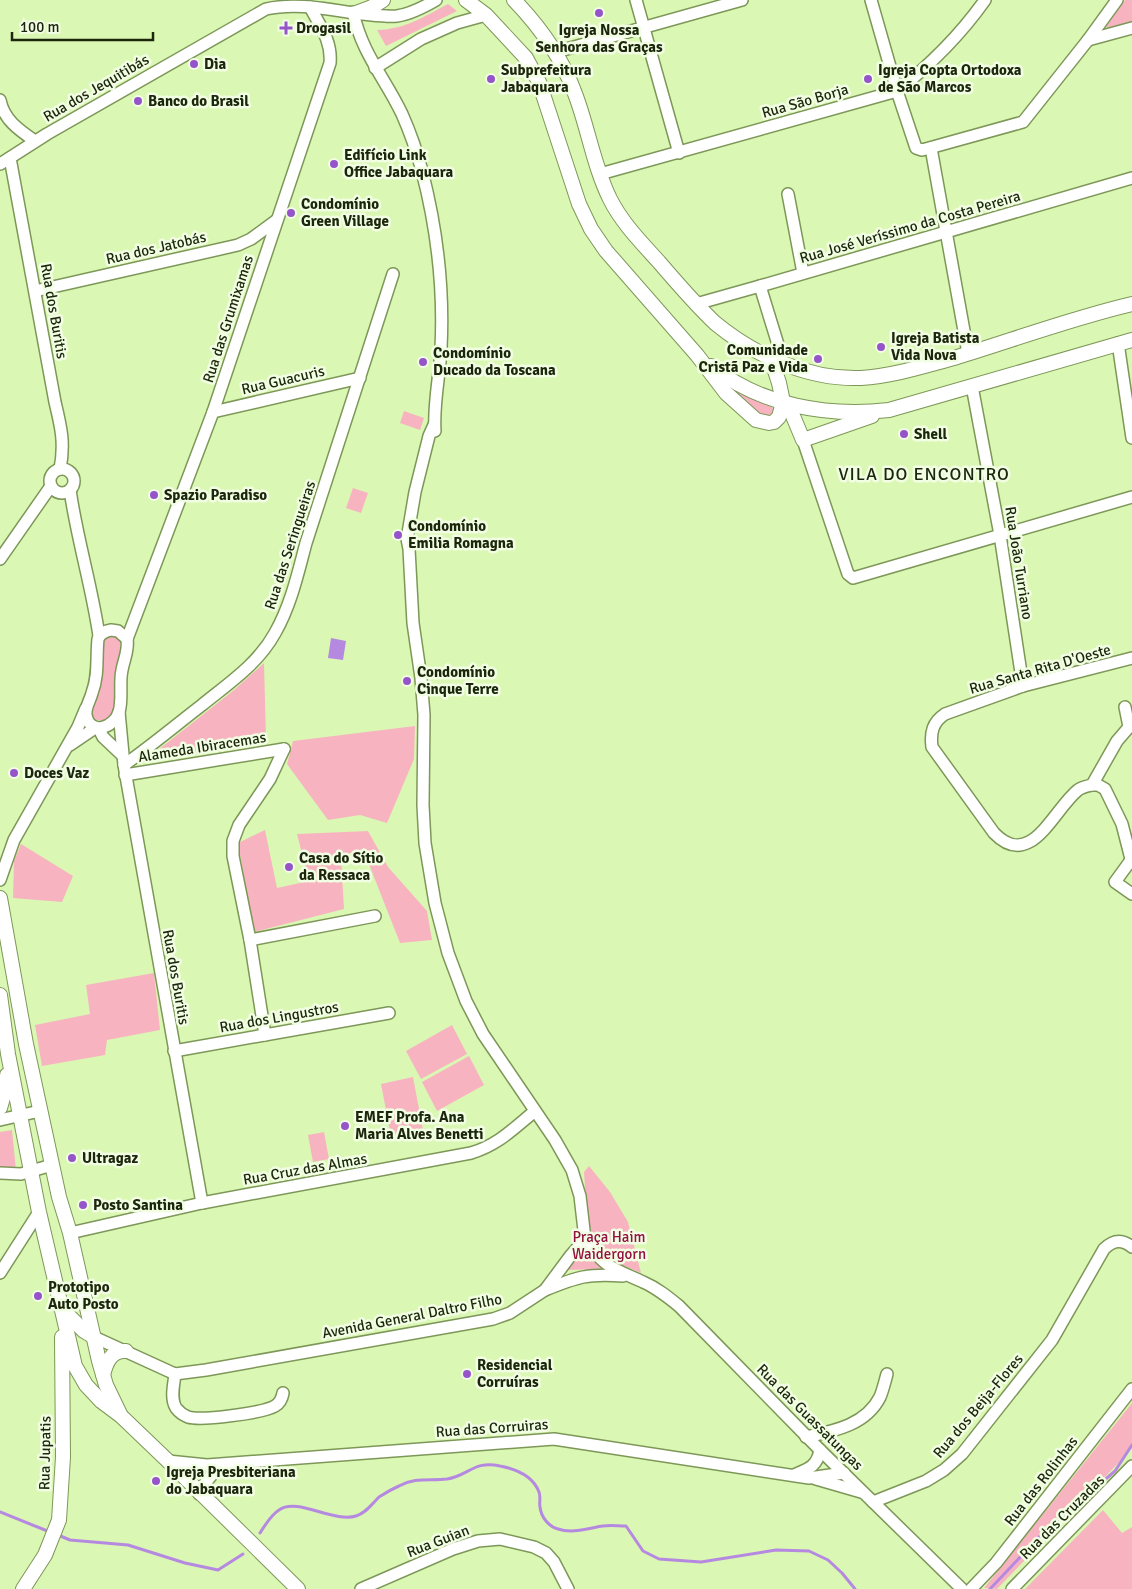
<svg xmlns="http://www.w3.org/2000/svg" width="1132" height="1589" font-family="Signika,sans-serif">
<rect width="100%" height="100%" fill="#dbf7b4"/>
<!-- green -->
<g fill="#f7b4c0">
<path d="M1125 0H1132V23L1113 28 1106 27Z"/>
<path d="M448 4 457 11 386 46 377 30C406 29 423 17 448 4Z"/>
<path d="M729 387 772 407 774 411 772 416 766 418 752 409Z"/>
<path d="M404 411 424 418 420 430 400 423Z"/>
<path d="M353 488 368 493 361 513 346 508Z"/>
<path d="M111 634 123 638 115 711 106 721 97 720 93 718 90 714 104 640Z"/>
<path d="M264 663 266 738 264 741 153 761 151 760 150 757 153 754 234 690Z"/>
<path d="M415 726 414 759 387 823 360 815 328 820 287 764 293 741Z"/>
<path d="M265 830 277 888 309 881 297 834 368 831 388 867 427 911 432 940 400 943 363 849 341 856 344 909 254 932 238 843Z"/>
<path d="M21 844 73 876 62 902 13 898 14 861Z"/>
<path d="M154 973 160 1030 107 1040 105 1055 42 1066 35 1025 90 1014 86 985Z"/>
<path d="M452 1025 467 1054 421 1079 406 1051Z"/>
<path d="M469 1056 484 1085 437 1111 422 1082Z"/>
<path d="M413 1077 423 1130 391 1136 381 1084Z"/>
<path d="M12 1130 16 1170 0 1169V1132Z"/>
<path d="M324 1132 329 1159 313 1162 308 1135Z"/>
<path d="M589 1166 610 1192 628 1222 641 1273 625 1266 602 1269 566 1270 588 1235 584 1172Z"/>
<path d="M1132 1403V1446L1127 1454 997 1589 984 1588Z"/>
<path d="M1103 1510 1122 1533 1132 1527V1589H1025Z"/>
</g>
<!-- water -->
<path fill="#b689e1" d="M331 638 346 641 343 660 328 658Z"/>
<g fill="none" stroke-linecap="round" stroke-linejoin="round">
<!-- stream -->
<g stroke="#b689e1" stroke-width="3">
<path d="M0 1512 50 1532"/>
<path d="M260 1533C265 1525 271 1515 279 1510 297 1497 334 1523 356 1516 366 1513 372 1504 379 1497 385 1493 392 1489 399 1486 415 1477 430 1481 447 1479 468 1476 474 1460 500 1466 516 1469 533 1476 539 1492 541 1497 539 1503 540 1507 541 1517 549 1527 558 1529 573 1534 588 1528 603 1526 610 1525 618 1526 626 1526L643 1551 659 1559 701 1562 776 1550 809 1551 828 1560 842 1573 855 1589"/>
<path d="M58 1535 70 1540 128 1545 185 1563 218 1570 243 1554"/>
<path d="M990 1589 1043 1533 1115 1471 1132 1445"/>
</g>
<defs>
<g id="minor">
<path d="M636 0 679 153"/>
<path d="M871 0 897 91 916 148 922 150 1023 122 1088 40 1117 0"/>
<path d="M353 12C362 54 385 78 402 114 410 132 417 152 422 171 437 229 444 289 441 348 440 375 433 404 435 431"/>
<path d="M1088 40 1132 28"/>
<path d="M556 52 742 0"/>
<path d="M375 68 421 39 457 23 486 15"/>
<path d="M0 100C4 120 19 130 35 141"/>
<path d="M931 148 968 353"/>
<path d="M10 158 55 402C61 427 65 443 60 469"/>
<path d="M0 164 47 134 266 9C298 2 330 10 362 14 373 15 386 17 397 16 411 14 424 7 436 0"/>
<path d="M600 174 897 91C930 65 961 34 985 0"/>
<path d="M788 194 803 273"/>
<path d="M760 286 780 351"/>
<path d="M35 291 238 245 251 239 277 220"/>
<path d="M696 304 760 286 1132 178"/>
<path d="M1118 343 1132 438"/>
<path d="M972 386 1000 535 1023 686"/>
<path d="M213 412 360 378"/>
<path d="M803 440 848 574 853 578 1132 497"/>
<circle cx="62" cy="481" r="12"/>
<path d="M70 490C77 539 92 587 99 636"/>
<path d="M0 559 51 486"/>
<path d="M111 630 118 631 127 639C129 650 124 659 122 670 119 683 123 699 119 712 114 728 90 736 86 715 85 707 90 701 92 693 99 675 96 657 98 639 100 634 105 631 111 630Z"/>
<path d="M127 639 213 412 330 63C332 41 320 26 310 7"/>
<path d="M1125 707 1129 727 1117 741 1092 785C1088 786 1082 787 1078 790 1053 810 1031 871 994 833L932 747C930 732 933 722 945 714L1023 686 1132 658"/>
<path d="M119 712 124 765 202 1203"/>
<path d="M99 729 103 737 122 755"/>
<path d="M70 745 95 728"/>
<path d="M124 765C151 746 176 725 202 705 229 683 258 664 275 633 291 605 298 573 306 543L393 274"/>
<path d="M125 775 284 749"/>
<path d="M1092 785H1098L1105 789 1122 824 1132 863"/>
<path d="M1131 860 1115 882 1132 894"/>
<path d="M0 880 14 840 78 727 86 708"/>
<path d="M250 940 375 916"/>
<path d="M265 1035 250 940 233 856V841L239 825 270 779 284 749"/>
<path d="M174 1051 389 1013"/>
<path d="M0 1120 40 1111"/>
<path d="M0 1173 21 1174 52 1165"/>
<path d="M70 1233 202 1203 471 1153C498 1145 513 1129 535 1111"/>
<path d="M585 1239C604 1268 613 1268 643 1282 657 1288 668 1297 679 1306L820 1450 962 1589"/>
<path d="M0 1273 39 1212"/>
<path d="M545 1290C577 1277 589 1273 623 1276"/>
<path d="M94 1337 175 1374 206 1370 493 1319 510 1313 545 1290 571 1255 585 1239 580 1196 572 1170 555 1140 483 1034 466 1001 448 953 435 903 425 843 423 805 424 715 421 678 413 623 409 549 407 539 415 492 429 436 434 425"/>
<path d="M175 1374C174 1384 170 1398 176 1408 179 1412 183 1415 188 1417 201 1421 263 1413 275 1406 280 1403 282 1399 283 1393"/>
<path d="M806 1437C834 1431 866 1425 880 1397 883 1390 885 1381 887 1374"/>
<path d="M168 1461 207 1465 554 1439 809 1478 844 1473"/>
<path d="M794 1475C808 1469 817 1467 820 1450"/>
<path d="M816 1479 861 1492"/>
<path d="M199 1494 206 1482 220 1465"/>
<path d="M873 1502 926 1481 944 1470 962 1454 1052 1340 1104 1249C1113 1240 1122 1239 1132 1247"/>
<path d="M361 1589 453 1549 478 1541 500 1539 534 1547 546 1553 554 1562 568 1589"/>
<path d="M971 1589 996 1563 1132 1389"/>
<path d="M1012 1589 1132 1466"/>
</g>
<g id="major">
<path d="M466 0 486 15 526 58 539 82 579 204 591 229 606 251 697 355 726 393 756 420 769 423 774 422 779 417 783 402 779 383 771 358"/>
<path d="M514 0C540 27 561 56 574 91 588 126 593 165 610 199 622 223 641 242 659 262 677 283 695 304 715 323 755 356 809 380 861 378 893 376 924 366 954 358 1013 340 1072 318 1132 304"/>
<path d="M356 13 372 7 383 0"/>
<path d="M711 366C762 406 827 417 889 410L1132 340"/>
<path d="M788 404 803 440 872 416"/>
<path d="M0 898 26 1044 59 1197 70 1233 99 1361 106 1385 120 1414"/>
<path d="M0 995 8 1054 39 1212 75 1366 86 1385 101 1401 121 1416 168 1461 298 1589"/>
<path d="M0 1108 7 1084V1075"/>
<path d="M62 1309 84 1331 94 1337"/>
<path d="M103 1375C106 1363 111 1350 126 1351"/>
<path d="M23 1589 45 1555 59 1520 63 1457 62 1337"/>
</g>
</defs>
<!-- minor casing -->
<use href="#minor" stroke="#7d9758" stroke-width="14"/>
<!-- major casing -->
<use href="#major" stroke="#7d9758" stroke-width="16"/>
<!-- minor -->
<use href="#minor" stroke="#fff" stroke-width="11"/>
<!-- major -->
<use href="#major" stroke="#fff" stroke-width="14"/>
</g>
<!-- markers -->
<g fill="#9554ca" stroke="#f2fee3" stroke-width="2">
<circle cx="599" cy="13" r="5"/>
<path d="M283.5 20.5h5v5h5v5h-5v5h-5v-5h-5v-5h5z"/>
<circle cx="194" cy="64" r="5"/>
<circle cx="491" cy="79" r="5"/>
<circle cx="868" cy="79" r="5"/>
<circle cx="138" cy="101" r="5"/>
<circle cx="334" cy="164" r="5"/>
<circle cx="291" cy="213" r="5"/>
<circle cx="881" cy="347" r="5"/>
<circle cx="818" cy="359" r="5"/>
<circle cx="423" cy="362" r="5"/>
<circle cx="904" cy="434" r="5"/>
<circle cx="154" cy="495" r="5"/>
<circle cx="398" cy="535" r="5"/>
<circle cx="407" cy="681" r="5"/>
<circle cx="14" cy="773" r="5"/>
<circle cx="289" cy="867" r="5"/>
<circle cx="345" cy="1126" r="5"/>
<circle cx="72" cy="1158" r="5"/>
<circle cx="83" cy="1205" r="5"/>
<circle cx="38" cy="1296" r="5"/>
<circle cx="467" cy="1374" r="5"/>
<circle cx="156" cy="1481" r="5"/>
</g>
<g text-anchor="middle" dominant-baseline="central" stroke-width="5" stroke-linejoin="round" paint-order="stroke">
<!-- poi labels -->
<g font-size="15" font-weight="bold" fill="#1c260c" stroke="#f2fee3" text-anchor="start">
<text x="296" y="28">Drogasil</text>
<text x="599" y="30" text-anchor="middle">Igreja Nossa<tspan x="599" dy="17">Senhora das Graças</tspan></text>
<text x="204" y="64">Dia</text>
<text x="501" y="70">Subprefeitura<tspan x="501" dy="17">Jabaquara</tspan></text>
<text x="878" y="70">Igreja Copta Ortodoxa<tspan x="878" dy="17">de São Marcos</tspan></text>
<text x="148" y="101">Banco do Brasil</text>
<text x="344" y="155">Edifício Link<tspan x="344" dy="17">Office Jabaquara</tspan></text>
<text x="301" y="204">Condomínio<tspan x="301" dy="17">Green Village</tspan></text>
<text x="891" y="338">Igreja Batista<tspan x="891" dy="17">Vida Nova</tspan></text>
<text x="808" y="350" text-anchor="end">Comunidade<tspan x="808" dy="17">Cristã Paz e Vida</tspan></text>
<text x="433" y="353">Condomínio<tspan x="433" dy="17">Ducado da Toscana</tspan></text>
<text x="914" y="434">Shell</text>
<text x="164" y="495">Spazio Paradiso</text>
<text x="408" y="526">Condomínio<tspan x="408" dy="17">Emilia Romagna</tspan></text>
<text x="417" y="672">Condomínio<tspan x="417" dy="17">Cinque Terre</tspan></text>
<text x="24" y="773">Doces Vaz</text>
<text x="299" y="858">Casa do Sítio<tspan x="299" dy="17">da Ressaca</tspan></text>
<text x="355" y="1117">EMEF Profa. Ana<tspan x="355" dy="17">Maria Alves Benetti</tspan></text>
<text x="82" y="1158">Ultragaz</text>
<text x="93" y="1205">Posto Santina</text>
<text x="48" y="1287">Prototipo<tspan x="48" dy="17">Auto Posto</tspan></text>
<text x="477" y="1365">Residencial<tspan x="477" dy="17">Corruíras</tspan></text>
<text x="166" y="1472">Igreja Presbiteriana<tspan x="166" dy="17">do Jabaquara</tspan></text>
</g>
<!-- street labels -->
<g font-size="15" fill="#1c260c" stroke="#f2fee3">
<text transform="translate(96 88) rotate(-30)">Rua dos Jequitibás</text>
<text transform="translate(805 101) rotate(-16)">Rua São Borja</text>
<text transform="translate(910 227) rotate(-16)">Rua José Veríssimo da Costa Pereira</text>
<text transform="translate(156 248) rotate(-13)">Rua dos Jatobás</text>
<text transform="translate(54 311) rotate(80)">Rua dos Buritis</text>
<text transform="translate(228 319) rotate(-72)">Rua das Grumixamas</text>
<text transform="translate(283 380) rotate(-13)">Rua Guacuris</text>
<text transform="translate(290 545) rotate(-72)">Rua das Seringueiras</text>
<text transform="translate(1019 563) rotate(81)">Rua João Turriano</text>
<text transform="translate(1040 669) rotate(-16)">Rua Santa Rita D'Oeste</text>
<text transform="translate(202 747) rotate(-9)">Alameda Ibiracemas</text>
<text transform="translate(176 977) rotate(80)">Rua dos Buritis</text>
<text transform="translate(279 1017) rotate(-10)">Rua dos Lingustros</text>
<text transform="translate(305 1169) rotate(-10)">Rua Cruz das Almas</text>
<text transform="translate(412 1316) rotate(-11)">Avenida General Daltro Filho</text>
<text transform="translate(978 1406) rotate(-50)">Rua dos Beija-Flores</text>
<text transform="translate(810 1417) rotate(45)">Rua das Guassatungas</text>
<text transform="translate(492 1428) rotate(-4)">Rua das Corruiras</text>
<text transform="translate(45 1453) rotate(-89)">Rua Jupatis</text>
<text transform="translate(1041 1481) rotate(-52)">Rua das Rolinhas</text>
<text transform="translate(1062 1517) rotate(-45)">Rua das Cruzadas</text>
<text transform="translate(438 1541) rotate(-21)">Rua Guian</text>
</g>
<!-- park labels -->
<g font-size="15" fill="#931041" stroke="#f2fee3">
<text x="609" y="1237">Praça Haim<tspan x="609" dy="17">Waidergorn</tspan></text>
</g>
<!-- quarter labels -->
<g font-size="18" letter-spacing="1" fill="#1c260c" stroke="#f2fee3">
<text x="924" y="474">VILA DO ENCONTRO</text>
</g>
</g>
<!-- scale -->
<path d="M12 32v8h141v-8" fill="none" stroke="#1c260c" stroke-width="2.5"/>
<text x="20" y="32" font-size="15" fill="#1c260c" stroke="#f2fee3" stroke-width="4" paint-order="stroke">100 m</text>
</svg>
